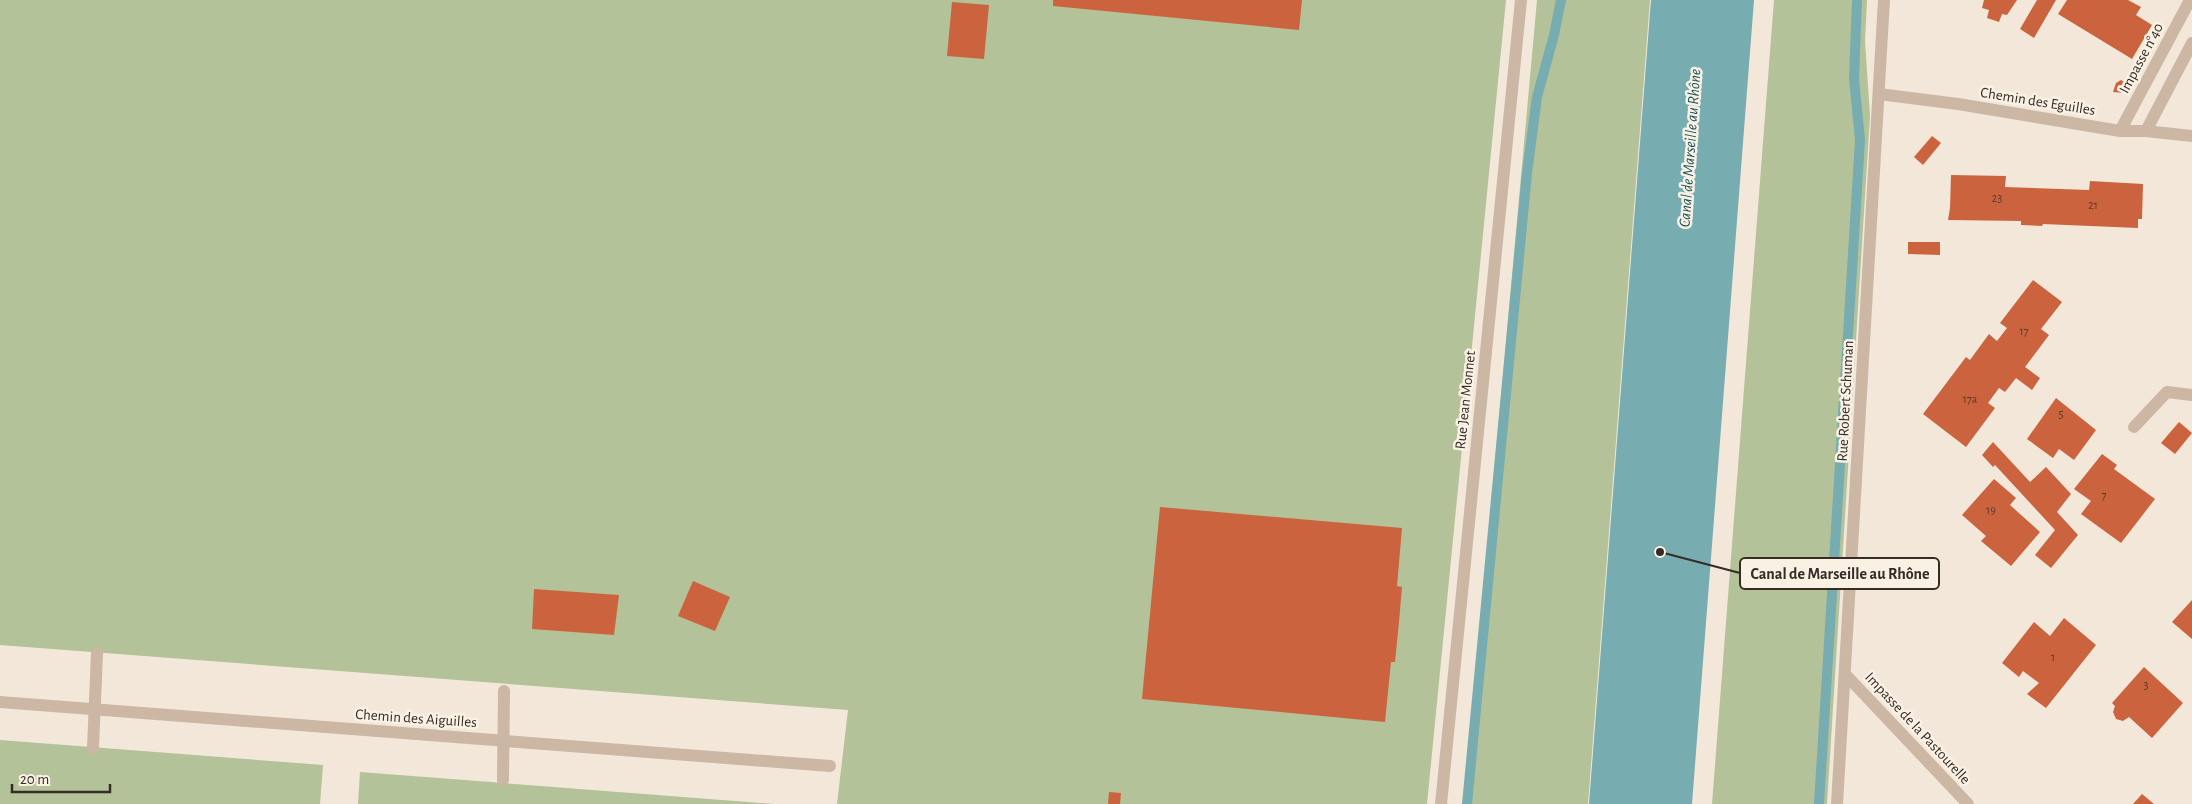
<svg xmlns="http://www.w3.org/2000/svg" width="2192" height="804" viewBox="0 0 2192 804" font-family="'Alegreya Sans',sans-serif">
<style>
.green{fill:#b3c298}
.water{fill:#77acb1}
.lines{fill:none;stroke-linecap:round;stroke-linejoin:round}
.stream{stroke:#77acb1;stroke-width:10}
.building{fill:#cb643e}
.service{stroke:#cbb7a4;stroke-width:12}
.minor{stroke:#cbb7a4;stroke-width:12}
.labels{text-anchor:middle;stroke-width:5;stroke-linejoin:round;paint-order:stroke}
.number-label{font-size:12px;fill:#5b3a2c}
.street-label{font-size:15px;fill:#362c26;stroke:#faf1e5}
.water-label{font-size:16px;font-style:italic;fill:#1a5359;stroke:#faf1e5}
.leader{fill:none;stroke:#362c26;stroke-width:2}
.callout-dot{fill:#362c26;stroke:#faf1e5;stroke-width:2}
.callout{fill:#faf1e5;stroke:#362c26;stroke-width:2}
.callout-label{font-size:16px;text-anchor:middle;font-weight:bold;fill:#362c26}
</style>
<rect width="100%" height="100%" fill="#f2e7d9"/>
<!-- green -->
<path class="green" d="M 0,0 L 1506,0 L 1427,804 L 837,804 L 848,710 L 0,645 Z
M 1537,0 L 1650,0 L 1588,804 L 1464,804 Z
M 1774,0 L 1867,0 L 1865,41 L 1870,116 L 1827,804 L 1712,804 Z
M 0,740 L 323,765 L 320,804 L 0,804 Z
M 360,772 L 775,804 L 358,804 Z"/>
<!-- water -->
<path class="water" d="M 1651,0 L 1754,0 L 1692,804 L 1589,804 Z"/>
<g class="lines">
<!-- stream -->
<path class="stream" d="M 1467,804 L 1527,173 L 1537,97 L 1554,35 L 1561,0
M 1819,804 L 1860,140 L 1854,79 L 1857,0"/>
</g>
<!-- building -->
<path class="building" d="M 1053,0 L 1302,0 L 1299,30 L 1053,6 Z
M 1984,0 L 2017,0 L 2007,15 L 2002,14 L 1999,22 L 1987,18 L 1989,10 L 1982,8 Z
M 2037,0 L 2056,0 L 2034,38 L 2020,29 Z
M 2067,0 L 2128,0 L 2141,7 L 2136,15 L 2152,25 L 2132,59 L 2058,14 Z
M 952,2 L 989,5 L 984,59 L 947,56 Z
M 2121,80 L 2130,85 L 2125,93 L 2113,92 L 2116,83 Z
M 1932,136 L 1941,143 L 1923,165 L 1914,157 Z
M 1951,175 L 2006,176 L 2005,187 L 2089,190 L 2090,181 L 2143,184 L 2142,219 L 2138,219 L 2138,228 L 2043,224 L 2042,226 L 2021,225 L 2021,221 L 1948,220 L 1950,208 Z
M 1908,242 L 1940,242 L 1940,255 L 1908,254 Z
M 2033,280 L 2062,302 L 2041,329 L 2049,335 L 2025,367 L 2040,378 L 2032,390 L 2016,378 L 2005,392 L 1999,388 L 1988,403 L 1995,408 L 1966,447 L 1923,414 L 1966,357 L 1970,360 L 1989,334 L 1997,341 L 2007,328 L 2000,323 Z
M 2056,398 L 2096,430 L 2074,460 L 2059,449 L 2053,458 L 2027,439 Z
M 2179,422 L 2192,433 L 2175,454 L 2161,443 Z
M 1993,442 L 2030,482 L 2046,467 L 2071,494 L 2057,512 L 2078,535 L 2051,568 L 2035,555 L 2055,530 L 1995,465 L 1993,467 L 1982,455 Z
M 2102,454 L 2117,465 L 2114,469 L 2155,499 L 2121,543 L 2081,514 L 2091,501 L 2074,489 Z
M 1994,479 L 2016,498 L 2010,505 L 2040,532 L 2011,566 L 1981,541 L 1986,536 L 1962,515 Z
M 1160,507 L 1402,528 L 1397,586 L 1402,587 L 1399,622 L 1395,662 L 1391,662 L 1385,722 L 1142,699 Z
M 693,581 L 730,597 L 715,631 L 678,616 Z
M 534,589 L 619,595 L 614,635 L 532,629 Z
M 2192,600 L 2192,639 L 2172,622 Z
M 2064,618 L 2096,645 L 2046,708 L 2027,694 L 2039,683 L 2023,671 L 2019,677 L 2002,663 L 2034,622 L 2050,636 Z
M 2144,667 L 2183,703 L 2152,738 L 2129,717 L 2123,721 L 2116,719 L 2113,712 L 2115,706 L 2112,703 Z
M 1109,792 L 1121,793 L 1120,804 L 1108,804 Z
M 2142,794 L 2154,804 L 2133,804 Z"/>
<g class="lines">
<!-- service -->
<path class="service" d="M 2146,131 L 2192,43
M 93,748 L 97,653
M 503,780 L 504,691"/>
<!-- minor -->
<path class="minor" d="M 1879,94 L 1958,104 L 2120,131 L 2146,131 L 2192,136
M 2120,131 L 2190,0
M 2134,427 L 2167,392 L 2192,395
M 1845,674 L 1968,804
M 0,702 L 830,766
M 1441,804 L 1521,0
M 1837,804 L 1884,0"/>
</g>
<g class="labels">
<!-- number labels -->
<g class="number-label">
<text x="1997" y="202">23</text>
<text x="2093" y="209">21</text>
<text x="2024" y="335">17</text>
<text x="1970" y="403">17a</text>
<text x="2061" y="418">5</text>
<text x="2104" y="499">7</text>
<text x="1991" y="514">19</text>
<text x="2053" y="661">1</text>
<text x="2146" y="689">3</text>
</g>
<!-- street labels -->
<g class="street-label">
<text transform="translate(2141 58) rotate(-62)" y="5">Impasse n°40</text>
<text transform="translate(2038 101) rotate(9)" y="5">Chemin des Eguilles</text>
<text transform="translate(1465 400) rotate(-84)" y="5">Rue Jean Monnet</text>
<text transform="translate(1845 401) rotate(-87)" y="5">Rue Robert Schuman</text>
<text transform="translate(416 718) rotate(4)" y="5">Chemin des Aiguilles</text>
<text transform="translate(1918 728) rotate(47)" y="5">Impasse de la Pastourelle</text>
</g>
<!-- water labels -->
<g class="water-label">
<text transform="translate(1689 148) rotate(-86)" y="6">Canal de Marseille au Rhône</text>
</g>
</g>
<!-- callouts -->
<path class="leader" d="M1660 552L1740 573"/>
<circle class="callout-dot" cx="1660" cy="552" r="5"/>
<rect class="callout" x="1740" y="558" width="199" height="31" rx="5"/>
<g class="callout-label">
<text x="1840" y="579">Canal de Marseille au Rhône</text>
</g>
<!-- scale -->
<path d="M12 784v8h98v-8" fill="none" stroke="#362c26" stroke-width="2.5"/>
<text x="20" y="784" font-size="15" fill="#362c26" stroke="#faf1e5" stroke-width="4" paint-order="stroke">20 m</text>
</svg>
